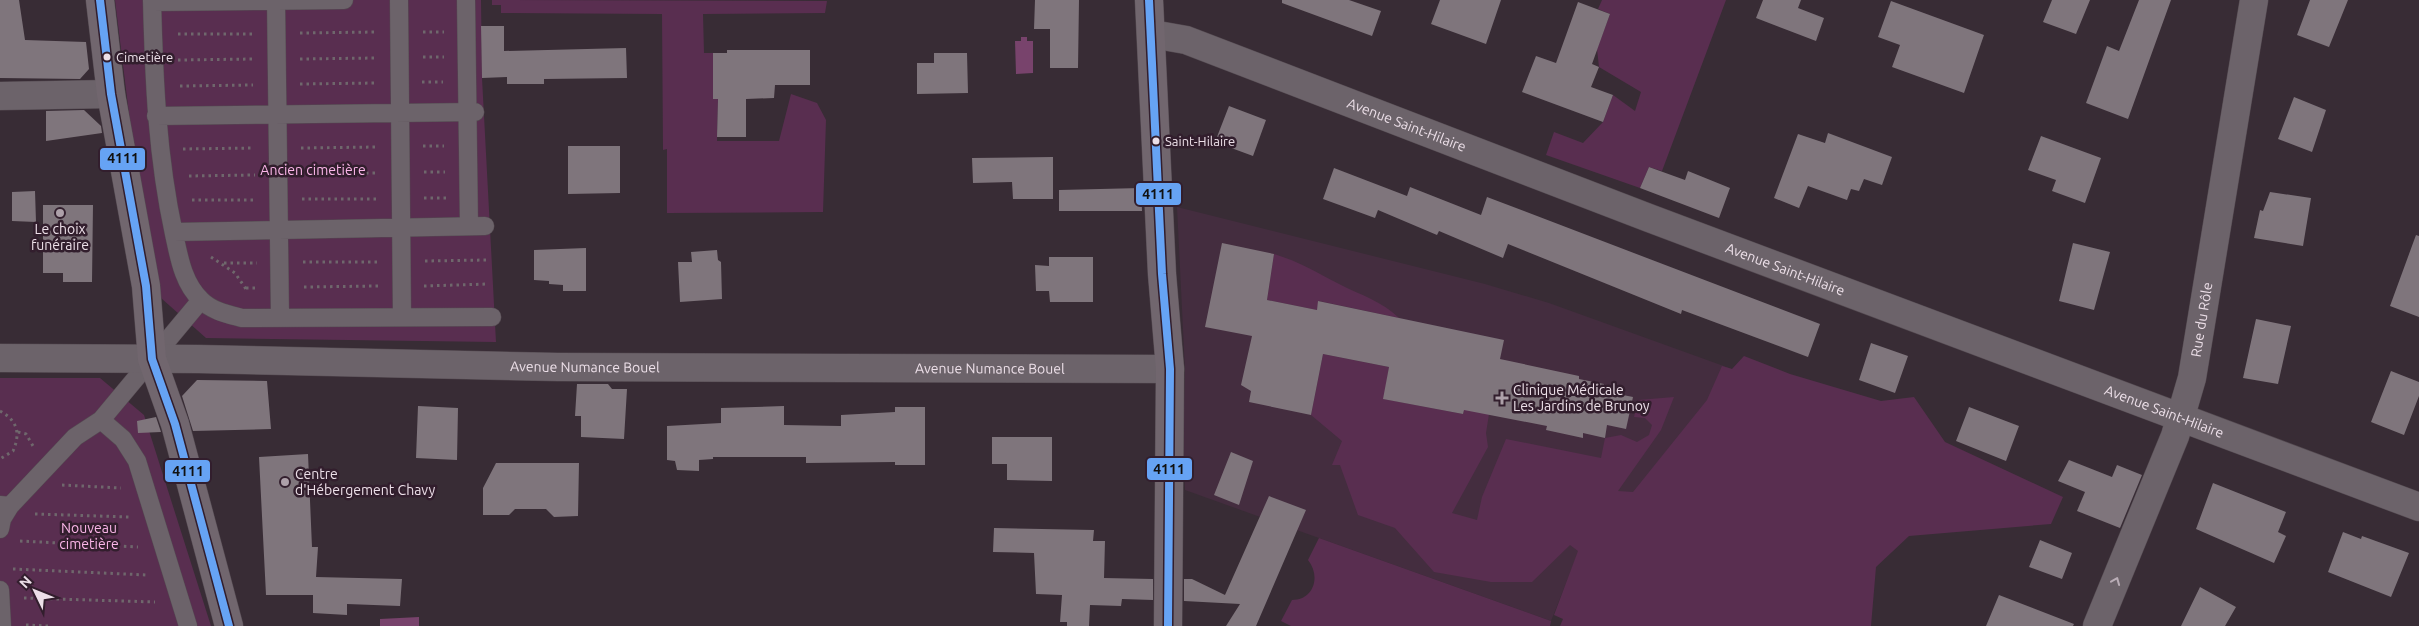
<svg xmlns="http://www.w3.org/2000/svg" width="2419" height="626" viewBox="0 0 2419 626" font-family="Ubuntu,sans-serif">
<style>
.built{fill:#442d3f}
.green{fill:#592e50}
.water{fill:#78436c}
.building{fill:#7f757c}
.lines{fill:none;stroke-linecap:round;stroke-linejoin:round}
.lane-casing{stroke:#544a51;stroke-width:19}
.street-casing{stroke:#544a51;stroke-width:29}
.secondary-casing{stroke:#544a51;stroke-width:29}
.path{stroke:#6f676c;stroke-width:3;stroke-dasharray:2.5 4;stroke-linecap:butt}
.lane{stroke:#6c636a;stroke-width:18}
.street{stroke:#6c636a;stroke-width:28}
.secondary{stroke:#71666e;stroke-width:28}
.bus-1-casing{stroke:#321e2d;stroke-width:11}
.bus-1{stroke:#66a3f4;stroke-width:8}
.oneway{stroke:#b9adb6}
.bus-dot{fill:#ecdfe8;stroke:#321e2d;stroke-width:2}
.poi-dot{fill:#ada0a9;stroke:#321e2d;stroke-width:2}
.labels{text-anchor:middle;stroke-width:5;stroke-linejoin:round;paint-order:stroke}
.bus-label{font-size:13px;fill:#ecdfe8;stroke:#321e2d;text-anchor:start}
.street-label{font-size:14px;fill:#ecdfe8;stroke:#321e2d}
.park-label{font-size:14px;fill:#fbb6e9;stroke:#321e2d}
.poi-label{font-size:14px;fill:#ecdfe8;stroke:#321e2d;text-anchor:start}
.line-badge{stroke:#321e2d;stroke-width:2}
.pale-badge-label{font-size:14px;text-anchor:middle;font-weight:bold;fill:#111}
</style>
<rect width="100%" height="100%" fill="#382c35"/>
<!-- built -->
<path class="built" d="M 1177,207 L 1485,284 L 1549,303 L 1732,369 L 1906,426 L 1584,538 L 1551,621 L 1185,490 L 1183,443 L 1185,370 Z"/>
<!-- green -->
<path class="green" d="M 115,0 L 481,0 L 482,78 L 496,342 L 206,338 L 161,298 L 132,138 Z
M 492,0 L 827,1 L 825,13 L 703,14 L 704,53 L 713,53 L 713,98 L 718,99 L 717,141 L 779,141 L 791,94 L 817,103 L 826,120 L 823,212 L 667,213 L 667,149 L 663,150 L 662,14 L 501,13 L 501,5 L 492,5 Z
M 1602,0 L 1726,0 L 1662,171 L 1649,167 L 1640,188 L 1546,155 L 1554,132 L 1583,143 L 1603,122 L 1613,95 L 1635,111 L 1641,92 L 1599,67 L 1597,49 L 1610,14 L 1598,9 Z
M 1274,254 C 1301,262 1317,273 1341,285 C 1361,295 1383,302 1399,318 L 1319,301 L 1317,310 L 1267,300 Z
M 1323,354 L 1389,367 L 1384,399 L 1463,414 L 1469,383 L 1493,389 L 1486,433 L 1488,447 L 1452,513 L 1477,520 L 1482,497 L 1506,439 L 1601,458 L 1605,438 L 1621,435 L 1637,442 L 1649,435 L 1652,425 L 1645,418 L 1634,417 L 1638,400 L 1674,397 L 1661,430 L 1618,491 L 1633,492 L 1707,400 L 1722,366 L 1732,369 L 1744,356 L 1790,374 L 1881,401 L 1914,397 L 1945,442 L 2063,497 L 2051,524 L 1909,536 L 1876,567 L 1871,626 L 1560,626 L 1563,619 L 1554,615 L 1578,551 L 1570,545 L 1532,582 L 1491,582 L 1434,572 L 1395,528 L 1358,515 L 1340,465 L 1332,465 L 1342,441 L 1311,415 Z
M 0,378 L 100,378 L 144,415 L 211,626 L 0,626 Z
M 1319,538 L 1551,621 L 1550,626 L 1291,626 L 1281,621 L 1292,600 C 1314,600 1321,576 1308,560 Z"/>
<!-- water -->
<path class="water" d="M 1021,37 L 1027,37 L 1027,41 L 1033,41 L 1033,73 L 1016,74 L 1015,41 L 1021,41 Z
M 419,617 L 419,626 L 380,626 L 380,619 Z"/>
<!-- building -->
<path class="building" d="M 0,0 L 19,0 L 25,40 L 86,42 L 89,69 L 80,79 L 0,78 Z
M 1035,0 L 1079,0 L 1078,68 L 1050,68 L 1050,29 L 1034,29 Z
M 1282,0 L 1349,0 L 1381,11 L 1372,36 L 1282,3 Z
M 1440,0 L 1501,0 L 1486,44 L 1431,24 Z
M 1763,0 L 1801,0 L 1798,8 L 1824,18 L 1816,41 L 1756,18 Z
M 2052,0 L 2090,0 L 2076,34 L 2043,22 Z
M 2139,0 L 2171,0 L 2128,119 L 2086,103 L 2107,46 L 2119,51 Z
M 2310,0 L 2348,0 L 2329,47 L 2297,35 Z
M 1891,1 L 1984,35 L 1964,93 L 1892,67 L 1900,45 L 1878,37 Z
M 1578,2 L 1610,14 L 1592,64 L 1599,67 L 1591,87 L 1613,95 L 1603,122 L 1522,92 L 1536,56 L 1556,63 Z
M 481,26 L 504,26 L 504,51 L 626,48 L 627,78 L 544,79 L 544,84 L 507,84 L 507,77 L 482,78 Z
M 727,50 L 810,50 L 810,85 L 775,85 L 774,98 L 746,99 L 746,137 L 717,137 L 718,99 L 713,99 L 713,53 L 727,53 Z
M 934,53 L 967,53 L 968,93 L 917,94 L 917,63 L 934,63 Z
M 2294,97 L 2326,110 L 2312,152 L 2278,139 Z
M 1229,106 L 1266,120 L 1253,156 L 1215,142 Z
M 84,110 L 101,126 L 102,133 L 46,141 L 46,111 Z
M 1828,133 L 1892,157 L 1882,185 L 1864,179 L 1859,191 L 1851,189 L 1847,200 L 1808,186 L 1799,208 L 1774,198 L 1798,134 L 1825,143 Z
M 2041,136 L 2101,158 L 2085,203 L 2052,191 L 2056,180 L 2028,170 Z
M 568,146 L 620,146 L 620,193 L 568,194 Z
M 1053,157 L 1053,199 L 1013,199 L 1012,182 L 973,183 L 972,158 Z
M 1649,167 L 1685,180 L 1688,171 L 1730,188 L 1719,218 L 1640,188 Z
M 1334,168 L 1407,196 L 1410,187 L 1481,215 L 1487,197 L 1820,324 L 1808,357 L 1682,310 L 1681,314 L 1508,244 L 1503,258 L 1439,231 L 1437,235 L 1378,210 L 1375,218 L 1323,199 Z
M 1141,188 L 1142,211 L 1059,211 L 1059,190 Z
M 35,191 L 36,222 L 12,221 L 12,192 Z
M 2270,192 L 2311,198 L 2303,246 L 2254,238 L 2260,210 L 2263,211 Z
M 43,205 L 93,205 L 92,282 L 63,282 L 63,273 L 43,273 Z
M 2416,235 L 2419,236 L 2419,317 L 2390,306 Z
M 1222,243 L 1274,254 L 1267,300 L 1317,310 L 1318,301 L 1504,340 L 1500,359 L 1579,376 L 1579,379 L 1604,384 L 1603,391 L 1633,397 L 1626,429 L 1607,425 L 1605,438 L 1583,433 L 1583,438 L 1546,430 L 1547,426 L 1464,410 L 1463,414 L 1383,399 L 1389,367 L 1323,354 L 1311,415 L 1249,402 L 1251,391 L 1241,385 L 1252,336 L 1205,327 Z
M 2073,243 L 2110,252 L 2094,310 L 2059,301 Z
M 586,248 L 586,291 L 563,291 L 563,285 L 549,284 L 549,281 L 534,280 L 534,250 Z
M 717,250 L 718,260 L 721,262 L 722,299 L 680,302 L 678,262 L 692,262 L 691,252 Z
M 1049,257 L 1093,257 L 1093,302 L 1050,302 L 1049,291 L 1036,291 L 1035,265 L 1049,266 Z
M 2256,319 L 2291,326 L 2278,384 L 2243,378 Z
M 1871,343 L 1908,356 L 1895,393 L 1859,380 Z
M 2391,371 L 2419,382 L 2419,396 L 2404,435 L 2371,422 Z
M 197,380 L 267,381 L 271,429 L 193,431 L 182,396 Z
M 577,384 L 608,384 L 612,389 L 627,389 L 624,439 L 581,437 L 581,416 L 575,416 Z
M 418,406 L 458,408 L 457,460 L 416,458 Z
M 784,406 L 784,425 L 841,426 L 841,415 L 895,412 L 895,407 L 925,407 L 925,465 L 895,465 L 895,462 L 806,463 L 806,457 L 713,457 L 713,459 L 699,460 L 699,471 L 677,470 L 675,461 L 667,460 L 667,426 L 721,423 L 721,408 Z
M 1969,407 L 2019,426 L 2006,461 L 1956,441 Z
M 156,417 L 161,432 L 138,433 L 137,421 Z
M 992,437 L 1052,437 L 1052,481 L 1007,480 L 1007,464 L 992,464 Z
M 1231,452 L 1253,461 L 1239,505 L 1214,495 Z
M 308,454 L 312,547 L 318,547 L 316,577 L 402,579 L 400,606 L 347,604 L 347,615 L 313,613 L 313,595 L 266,595 L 259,457 Z
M 2069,460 L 2112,477 L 2117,465 L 2142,475 L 2120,528 L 2077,511 L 2085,492 L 2058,481 Z
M 496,463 L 579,463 L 578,516 L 554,517 L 546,509 L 515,509 L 509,515 L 483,515 L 483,488 Z
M 2213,483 L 2286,512 L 2278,532 L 2286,536 L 2274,563 L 2196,529 Z
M 1269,496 L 1306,510 L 1256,626 L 1226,626 L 1240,604 L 1184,601 L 1184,579 L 1192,579 L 1225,595 Z
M 994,528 L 1094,530 L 1093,541 L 1105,541 L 1104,578 L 1153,579 L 1153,600 L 1122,599 L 1121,606 L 1090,605 L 1089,626 L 1067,626 L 1067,622 L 1060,622 L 1062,595 L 1036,594 L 1034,553 L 993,552 Z
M 2343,532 L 2361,539 L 2362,536 L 2409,553 L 2391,597 L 2328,572 Z
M 2040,540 L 2072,553 L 2062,579 L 2029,567 Z
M 2200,587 L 2236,607 L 2225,626 L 2181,626 Z
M 1999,595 L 2074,624 L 2073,626 L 1986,626 Z"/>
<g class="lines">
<!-- lane casing -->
<g class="lane-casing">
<path id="lane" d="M 152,0 C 154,79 157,156 174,234 C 179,257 183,283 201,300 C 212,311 227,314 242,318 L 492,317
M 276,0 L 280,318
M 399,0 L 402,317
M 466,0 L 469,226
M 152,2 L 344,0
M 156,116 L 475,112
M 174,232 L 485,226
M 101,420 L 123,439 L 137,461 L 188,626
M 0,505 L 10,506 L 75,437 L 101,420 L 201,300
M 0,529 L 2,519 L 10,506
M 0,590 L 2,626"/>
</g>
<!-- street casing -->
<g class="street-casing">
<g id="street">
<path id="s1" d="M 1152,34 L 1186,40 L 1649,218 L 2419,507"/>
<path d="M 0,96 L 111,94"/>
<path id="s2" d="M 0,358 L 198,359 L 558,367 L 1170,369"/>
<path id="s3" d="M 2097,626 L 2175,436 L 2192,378 L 2254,0"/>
</g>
</g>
<!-- secondary casing -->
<g class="secondary-casing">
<path id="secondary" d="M 100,0 L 111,94 L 146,286 L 152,359 L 175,424 L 229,626
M 1149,0 L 1162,274 L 1170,369 L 1168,626"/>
</g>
<!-- path -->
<path class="path" d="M 423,32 L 444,32
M 300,33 L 376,32
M 178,34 L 254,34
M 423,57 L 444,57
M 300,59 L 376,58
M 178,60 L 254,59
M 422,82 L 443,82
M 300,84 L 376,83
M 180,86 L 253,85
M 423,146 L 444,146
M 301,148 L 377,147
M 183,149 L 254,148
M 424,172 L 445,172
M 301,174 L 377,173
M 189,176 L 255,175
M 424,198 L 446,198
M 302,199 L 378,199
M 192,200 L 256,200
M 211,257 L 235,273 L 246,289
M 425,261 L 487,260
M 303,262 L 379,262
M 224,263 L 257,263
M 424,286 L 489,284
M 304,287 L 378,286
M 246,288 L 255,288
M 0,411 C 17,420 21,433 13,451 L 0,459
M 18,432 L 26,434 L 33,446
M 62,485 L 121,488
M 35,514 L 129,517
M 20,541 L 138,547
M 13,569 L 147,575
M 24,598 L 155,602
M 26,625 L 48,626"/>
<!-- lane -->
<use href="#lane" class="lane"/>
<!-- street -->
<use href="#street" class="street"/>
<!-- secondary -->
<use href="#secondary" class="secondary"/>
<!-- bus-1 casing -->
<g class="bus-1-casing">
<path id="bus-1" d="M 100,0 L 111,94 L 146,286 L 152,359 L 175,424 L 229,626
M 1149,0 L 1162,274 L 1170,369 L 1168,626"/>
</g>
<!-- bus-1 -->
<use href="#bus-1" class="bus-1"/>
</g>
<!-- one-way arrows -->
<defs><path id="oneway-chevron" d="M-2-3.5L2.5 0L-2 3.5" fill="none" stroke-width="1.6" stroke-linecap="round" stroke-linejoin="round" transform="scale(1.25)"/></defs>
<use class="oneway" href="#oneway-chevron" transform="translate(2116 581) rotate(-68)"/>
<!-- markers -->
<g class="bus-dot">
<circle cx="107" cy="57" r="4.5"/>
<circle cx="1156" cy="141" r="4.5"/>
</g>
<g class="poi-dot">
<circle cx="60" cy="213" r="5"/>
<path d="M1499.5 390.5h5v5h5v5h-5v5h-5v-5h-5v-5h5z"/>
<circle cx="285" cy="482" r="5"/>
</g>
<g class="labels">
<!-- bus labels -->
<g class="bus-label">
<text x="116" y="62">Cimetière</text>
<text x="1165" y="146">Saint-Hilaire</text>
</g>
<!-- street labels -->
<g class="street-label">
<text dy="5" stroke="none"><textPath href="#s1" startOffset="271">Avenue Saint-Hilaire</textPath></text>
<text dy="5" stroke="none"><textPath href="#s1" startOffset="676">Avenue Saint-Hilaire</textPath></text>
<text dy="5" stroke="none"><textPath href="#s3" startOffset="325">Rue du Rôle</textPath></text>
<text dy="5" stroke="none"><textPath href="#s2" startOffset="585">Avenue Numance Bouel</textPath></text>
<text dy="5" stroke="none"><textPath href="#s2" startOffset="990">Avenue Numance Bouel</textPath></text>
<text dy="5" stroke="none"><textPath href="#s1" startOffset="1081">Avenue Saint-Hilaire</textPath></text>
</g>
<!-- park labels -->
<g class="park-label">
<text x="313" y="175">Ancien cimetière</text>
<text x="89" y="533">Nouveau<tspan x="89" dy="16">cimetière</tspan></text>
</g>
<!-- poi labels -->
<g class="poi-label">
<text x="60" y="234" text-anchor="middle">Le choix<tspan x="60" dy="16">funéraire</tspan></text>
<text x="1513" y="395">Clinique Médicale<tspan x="1513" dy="16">Les Jardins de Brunoy</tspan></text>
<text x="295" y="479">Centre<tspan x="295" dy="16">d'Hébergement Chavy</tspan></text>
</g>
</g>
<g class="line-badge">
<rect x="99" y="147" width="47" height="24" rx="5" fill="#66a3f4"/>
<rect x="1135" y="182" width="47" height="24" rx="5" fill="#66a3f4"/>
<rect x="1146" y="457" width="47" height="24" rx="5" fill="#66a3f4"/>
<rect x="164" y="459" width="47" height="24" rx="5" fill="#66a3f4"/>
</g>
<g class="pale-badge-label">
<text x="123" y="163">4111</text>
<text x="1158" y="199">4111</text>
<text x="1169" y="474">4111</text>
<text x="188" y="476">4111</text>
</g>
<!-- north arrow -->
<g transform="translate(35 591) rotate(313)" stroke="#321e2d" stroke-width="4" paint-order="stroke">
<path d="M0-4L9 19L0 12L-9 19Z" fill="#ecdfe8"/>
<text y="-8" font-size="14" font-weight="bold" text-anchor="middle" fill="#ecdfe8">N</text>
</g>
</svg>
